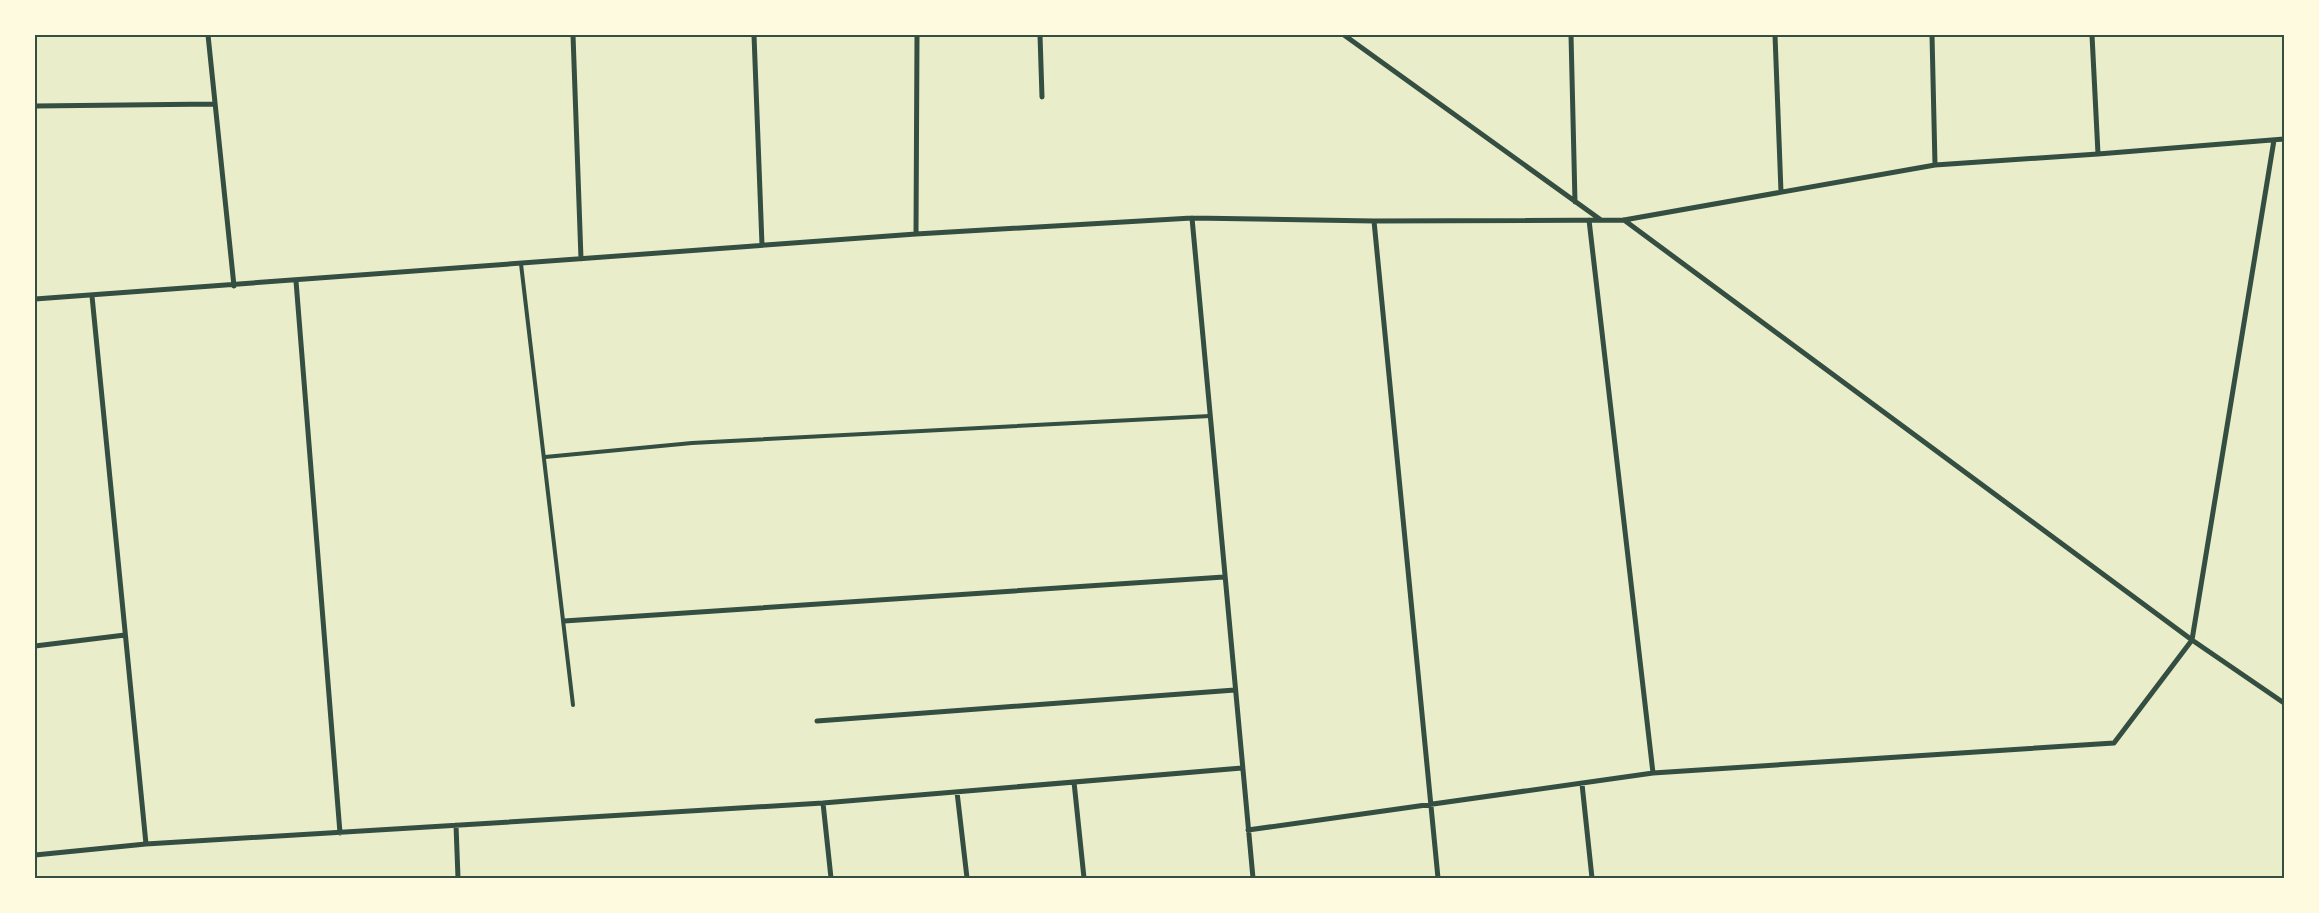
<svg xmlns="http://www.w3.org/2000/svg" width="2319" height="913" viewBox="0 0 2319 913" font-family="'DejaVu Sans',sans-serif">
<style>
.lines{fill:none;stroke-linecap:round;stroke-linejoin:round}
.service{stroke:#344e41;stroke-width:4}
.minor{stroke:#344e41;stroke-width:5}
.neatline{fill:none;stroke:#344e41;stroke-width:2}
</style>
<rect width="100%" height="100%" fill="#e9edc9"/>
<g class="lines">
<!-- service -->
<path class="service" d="M 521,264 L 573,705
M 545,457 L 692,443 L 1210,416"/>
<!-- minor -->
<path class="minor" d="M 208,35 L 234,286
M 573,35 L 581,259
M 754,35 L 762,245
M 1040,35 L 1042,97
M 1344,35 L 1601,220
M 1571,35 L 1575,202
M 1775,35 L 1781,192
M 1932,35 L 1935,165
M 2092,35 L 2098,154
M 35,106 L 214,104
M 1192,218 L 1253,878
M 1589,220 L 1653,773
M 1624,220 L 2192,640 L 2284,703
M 1374,221 L 1438,878
M 916,234 L 917,35
M 296,281 L 340,833
M 92,296 L 146,844
M 35,299 L 916,234 L 1192,218 L 1374,221 L 1624,220 L 1935,165 L 2098,154 L 2284,139
M 564,621 L 1224,577
M 35,646 L 125,635
M 817,721 L 1235,690
M 1074,782 L 1084,878
M 1582,784 L 1592,878
M 957,792 L 967,878
M 823,803 L 831,878
M 456,825 L 458,878
M 1248,830 L 1653,773 L 2114,743 L 2192,640 L 2274,140
M 35,855 L 146,844 L 823,803 L 1242,768"/>
</g>
<!-- border -->
<rect width="2319" height="913" fill="none" stroke="#fefae0" stroke-width="72"/>
<rect x="36" y="36" width="2247" height="841" class="neatline"/>
</svg>
